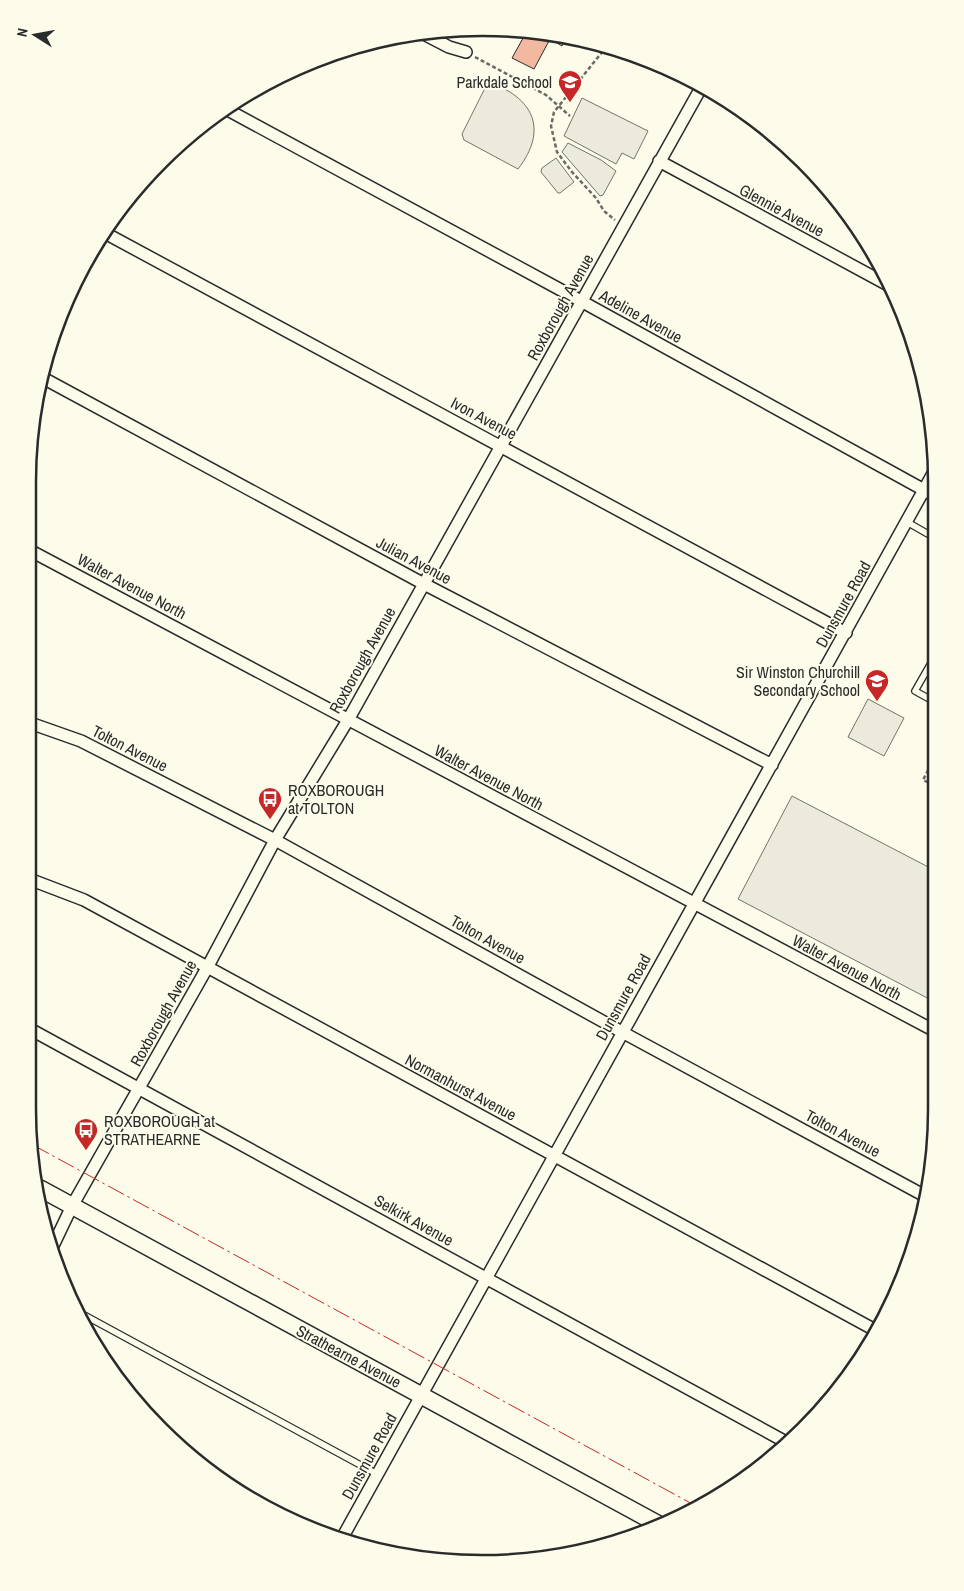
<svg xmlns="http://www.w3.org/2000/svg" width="964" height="1591" viewBox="0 0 964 1591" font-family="'Archivo Narrow',sans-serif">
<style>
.green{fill:#ecebdb;stroke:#74746e}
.parking{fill:#eceadb;stroke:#74746e}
.building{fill:#f2b8a0;stroke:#2b2b2b}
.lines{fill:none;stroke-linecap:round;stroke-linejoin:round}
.lane-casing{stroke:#2b2b2b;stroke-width:8}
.street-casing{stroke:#2b2b2b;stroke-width:14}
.secondary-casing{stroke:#2b2b2b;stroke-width:19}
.path{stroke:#6a6964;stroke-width:2.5;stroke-dasharray:4 2.5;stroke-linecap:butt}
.lane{stroke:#fdfbea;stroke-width:5.5}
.street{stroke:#fdfbea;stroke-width:11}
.secondary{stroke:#fdfbea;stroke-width:16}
.power{stroke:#c62828;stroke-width:1;stroke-dasharray:18 4 2.5 4;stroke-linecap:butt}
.labels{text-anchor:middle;stroke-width:4;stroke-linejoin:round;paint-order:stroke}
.poi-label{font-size:16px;fill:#2b2b2b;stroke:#fdfbea;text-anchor:end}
.street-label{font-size:16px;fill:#2b2b2b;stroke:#fdfbea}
.rim{fill:none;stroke:#2b2b2b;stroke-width:2.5}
</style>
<rect width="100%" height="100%" fill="#fdfbea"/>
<!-- green -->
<path class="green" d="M 488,82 C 533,97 549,129 518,169 L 464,140 L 462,134 Z
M 568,143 L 601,160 L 616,171 L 603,195 L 600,196 L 562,152 Z
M 556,158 L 574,182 L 560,193 L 558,193 L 541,172 L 542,168 Z
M 868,699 L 904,718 L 884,756 L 848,737 Z
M 792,796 L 934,870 L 933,1001 L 738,899 Z"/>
<!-- parking -->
<path class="parking" d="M 582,98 L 648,131 L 634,159 L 622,153 L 616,164 L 564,136 Z"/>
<!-- building -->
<path class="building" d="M 527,31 L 566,38 L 562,46 L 550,39 L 534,69 L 512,58 Z"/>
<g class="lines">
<!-- lane casing -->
<g class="lane-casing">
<path id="lane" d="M 907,522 L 935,538
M 935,702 L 915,691 L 935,656
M 84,1315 L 377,1474"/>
</g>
<!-- street casing -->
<g class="street-casing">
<path id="street" d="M 420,32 L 449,47 L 466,52
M 226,109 L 561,290 L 935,496
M 659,161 L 890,286
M 105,233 L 846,633
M 43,378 L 424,584 L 772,765
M 31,551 L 933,1030
M 30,723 L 81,741 L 275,840 L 622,1032 L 925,1196
M 29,879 L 84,900 L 875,1330
M 28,1028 L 784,1441
M 51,1250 L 72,1206 L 207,968 L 275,840 L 348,720 L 702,86
M 341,1540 L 935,470"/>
</g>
<!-- secondary casing -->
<g class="secondary-casing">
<path id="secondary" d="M 41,1189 L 658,1524"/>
</g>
<!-- path -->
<path class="path" d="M 607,46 L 554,112 L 551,126 L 557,152 L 572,172 L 596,198 L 604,211 L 615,220
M 475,57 L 546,95 L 570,116
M 934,785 L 923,780 L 934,759"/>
<!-- lane -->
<use href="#lane" class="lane"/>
<!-- street -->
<use href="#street" class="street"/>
<!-- secondary -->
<use href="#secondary" class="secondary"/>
<!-- power -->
<path class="power" d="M 33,1145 L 696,1506"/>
</g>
<!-- icons -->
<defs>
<g id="school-pin" transform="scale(1.25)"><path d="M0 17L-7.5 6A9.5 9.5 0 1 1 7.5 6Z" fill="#c62828" stroke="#fdfbea"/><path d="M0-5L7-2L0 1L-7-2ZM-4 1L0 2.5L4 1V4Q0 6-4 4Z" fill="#fff"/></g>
<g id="bus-pin" transform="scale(1.25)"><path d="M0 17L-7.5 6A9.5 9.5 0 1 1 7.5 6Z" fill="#c62828" stroke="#fdfbea"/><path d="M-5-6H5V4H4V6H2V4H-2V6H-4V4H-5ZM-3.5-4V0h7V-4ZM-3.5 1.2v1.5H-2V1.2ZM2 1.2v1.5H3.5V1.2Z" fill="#fff"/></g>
</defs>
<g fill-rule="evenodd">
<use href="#school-pin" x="570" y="82"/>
<use href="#school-pin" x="877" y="681"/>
<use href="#bus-pin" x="270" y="799"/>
<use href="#bus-pin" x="86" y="1130"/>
</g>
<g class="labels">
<!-- poi labels -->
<g class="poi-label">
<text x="552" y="88">Parkdale School</text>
<text x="860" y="678">Sir Winston Churchill<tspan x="860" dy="18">Secondary School</tspan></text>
<text x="288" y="796" text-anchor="start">ROXBOROUGH<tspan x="288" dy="18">at TOLTON</tspan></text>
<text x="104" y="1127" text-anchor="start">ROXBOROUGH at<tspan x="104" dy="18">STRATHEARNE</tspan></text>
</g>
<!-- street labels -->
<g class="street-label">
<text transform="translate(782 210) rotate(28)" y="6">Glennie Avenue</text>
<text transform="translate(560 307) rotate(-61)" y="6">Roxborough Avenue</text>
<text transform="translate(641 316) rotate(29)" y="6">Adeline Avenue</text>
<text transform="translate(484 418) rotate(28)" y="6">Ivon Avenue</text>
<text transform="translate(414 560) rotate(28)" y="6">Julian Avenue</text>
<text transform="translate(132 586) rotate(28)" y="6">Walter Avenue North</text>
<text transform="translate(843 604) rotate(-61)" y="6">Dunsmure Road</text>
<text transform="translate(362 660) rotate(-61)" y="6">Roxborough Avenue</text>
<text transform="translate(130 748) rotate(27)" y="6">Tolton Avenue</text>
<text transform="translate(489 777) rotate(28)" y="6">Walter Avenue North</text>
<text transform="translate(488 939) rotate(29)" y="6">Tolton Avenue</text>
<text transform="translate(847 967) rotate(28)" y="6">Walter Avenue North</text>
<text transform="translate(623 997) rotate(-61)" y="6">Dunsmure Road</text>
<text transform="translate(163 1013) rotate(-61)" y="6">Roxborough Avenue</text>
<text transform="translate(461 1087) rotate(28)" y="6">Normanhurst Avenue</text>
<text transform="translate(843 1133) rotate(28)" y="6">Tolton Avenue</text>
<text transform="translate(414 1220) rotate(29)" y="6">Selkirk Avenue</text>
<text transform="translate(349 1356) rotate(28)" y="6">Strathearne Avenue</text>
<text transform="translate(369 1456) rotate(-61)" y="6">Dunsmure Road</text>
</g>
</g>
<!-- crop -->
<path d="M0 0H964V1591H0ZM482 36H482A446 446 0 0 1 928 482V1109A446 446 0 0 1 482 1555H482A446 446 0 0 1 36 1109V482A446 446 0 0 1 482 36Z" fill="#fdfbea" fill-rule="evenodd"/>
<path class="rim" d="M482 36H482A446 446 0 0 1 928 482V1109A446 446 0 0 1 482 1555H482A446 446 0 0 1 36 1109V482A446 446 0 0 1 482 36Z"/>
<!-- north arrow -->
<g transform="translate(35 35) rotate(281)" stroke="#fdfbea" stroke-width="4" paint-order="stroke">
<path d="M0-4L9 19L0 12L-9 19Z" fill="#2b2b2b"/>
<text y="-8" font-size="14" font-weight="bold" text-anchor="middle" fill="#2b2b2b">N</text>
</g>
</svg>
